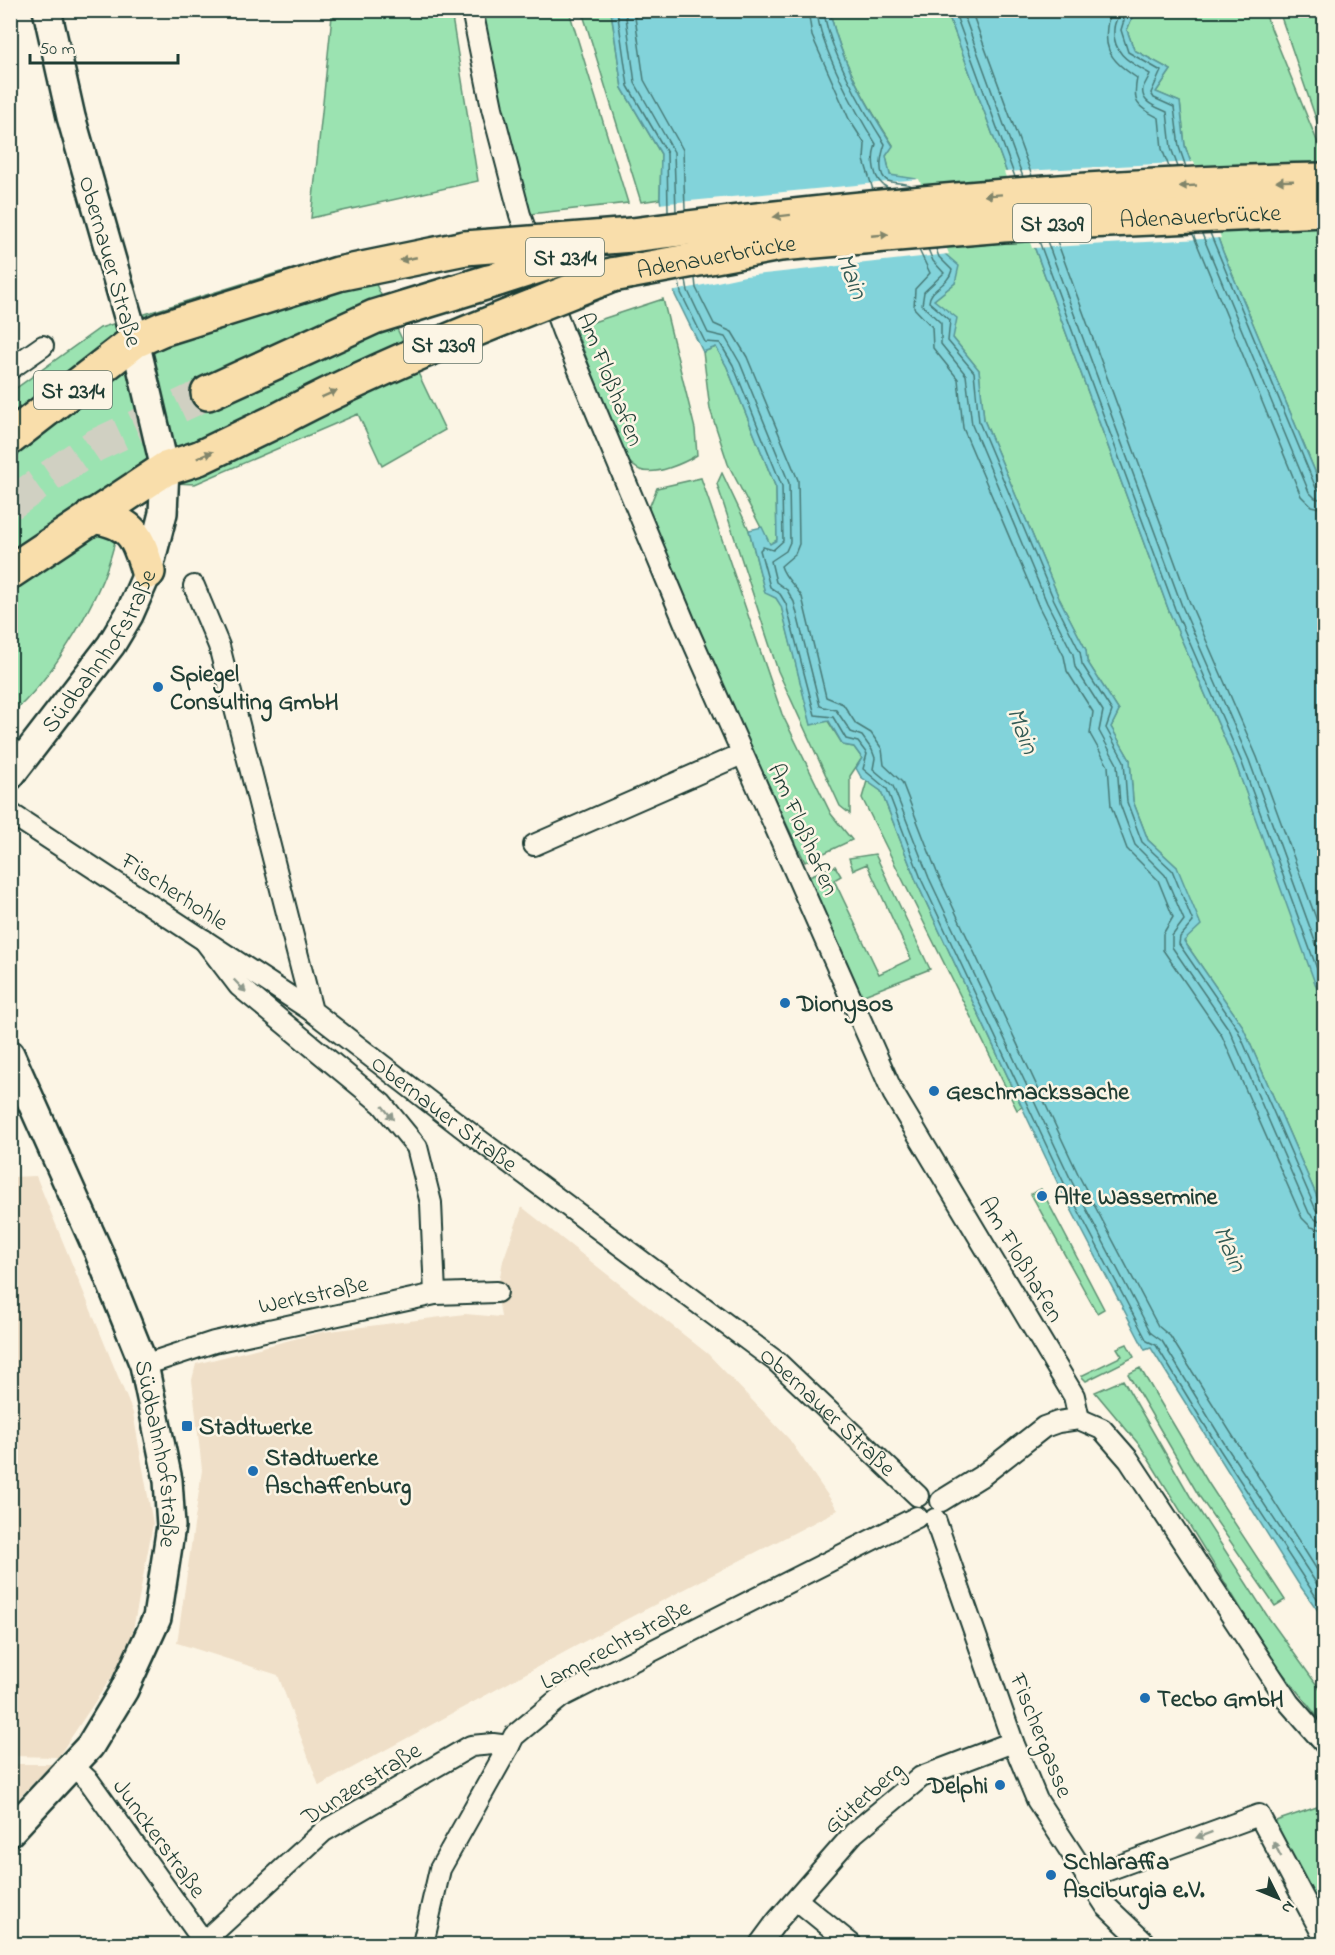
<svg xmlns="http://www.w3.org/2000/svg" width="1335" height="1955" viewBox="0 0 1335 1955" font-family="'Indie Flower',sans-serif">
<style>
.built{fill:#efdfc8}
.green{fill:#9be3b1;stroke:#5d9072;stroke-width:1.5}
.water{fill:#82d3da;stroke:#5a9798;stroke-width:1.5}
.pier{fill:#fcf5e5}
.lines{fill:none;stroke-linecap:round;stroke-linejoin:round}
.shore{stroke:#477976;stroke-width:1.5}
.highway-tunnel{stroke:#d0d0c2;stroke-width:33;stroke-dasharray:33 16;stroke-linecap:butt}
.street-casing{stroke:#1f3d34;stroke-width:24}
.secondary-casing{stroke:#1f3d34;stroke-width:32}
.highway-casing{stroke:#1f3d34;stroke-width:38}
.street{stroke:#fcf5e5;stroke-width:20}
.secondary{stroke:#fcf5e5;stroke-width:27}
.highway{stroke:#f9deab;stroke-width:33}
.highway-bridge-casing{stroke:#1f3d34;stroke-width:38;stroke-linecap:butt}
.highway-bridge{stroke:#f9deab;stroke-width:33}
.oneway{fill:#81856a}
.oneway2{fill:#8e998c}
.poi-dot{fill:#1f6fb2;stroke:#fcf5e5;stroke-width:2}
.labels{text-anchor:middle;stroke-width:5;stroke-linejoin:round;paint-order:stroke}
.shield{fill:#fcf5e5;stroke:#617469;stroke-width:1.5}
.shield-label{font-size:22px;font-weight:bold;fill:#1f3d34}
.street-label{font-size:24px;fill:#1f3d34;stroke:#fcf5e5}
.poi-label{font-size:24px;font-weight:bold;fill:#1f3d34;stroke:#fcf5e5;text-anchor:start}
.water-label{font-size:26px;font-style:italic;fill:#335b55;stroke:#fcf5e5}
</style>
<rect width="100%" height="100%" fill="#fcf5e5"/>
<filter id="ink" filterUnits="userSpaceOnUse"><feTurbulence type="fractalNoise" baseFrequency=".0167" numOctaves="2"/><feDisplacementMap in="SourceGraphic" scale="12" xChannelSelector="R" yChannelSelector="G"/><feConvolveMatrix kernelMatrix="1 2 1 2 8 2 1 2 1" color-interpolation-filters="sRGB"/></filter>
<g filter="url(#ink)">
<!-- built -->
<path class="built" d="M 36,1176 L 133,1413 L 153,1524 L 129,1651 L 58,1757 L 11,1756 L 10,1177 Z
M 522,1207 L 708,1354 L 789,1439 L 838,1510 L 598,1634 L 319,1786 L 278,1675 L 177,1643 L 202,1470 L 192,1380 L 196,1364 L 322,1332 L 465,1314 L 501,1317 L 497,1292 L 503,1261 Z
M 11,1764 L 52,1764 L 11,1806 L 10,1764 Z"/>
<!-- green -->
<path class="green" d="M 348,10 L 451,11 L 478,181 L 311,218 L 332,16 Z
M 483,11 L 569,11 L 628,203 L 530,214 L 497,90 Z
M 582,11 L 611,11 L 622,88 L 661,154 L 660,199 L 641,202 Z
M 830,11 L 947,11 L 1169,611 L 1236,765 L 1319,989 L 1324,1008 L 1324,1213 L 1242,1025 L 1184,941 L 1177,867 L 1148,840 L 1133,801 L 1130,760 L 1111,727 L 1119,711 L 1087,661 L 1086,650 L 1059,598 L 984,420 L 979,370 L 953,338 L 934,300 L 955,283 L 944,253 L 890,175 L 886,156 L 893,145 C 867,105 839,58 830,11 Z
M 1132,11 L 1264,11 L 1324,158 L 1324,493 L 1223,252 L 1185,146 L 1180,102 L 1156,92 L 1171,70 L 1134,50 L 1127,30 L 1133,16 Z
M 1279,11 L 1324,11 L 1324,142 Z
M 363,257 L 445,430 L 382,466 L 358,414 L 195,484 L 129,481 C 122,508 118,536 109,562 C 94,608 49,683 11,714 L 11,392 L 100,328 L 280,272 Z
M 663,299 L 695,429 L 697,455 C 684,463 656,476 640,470 C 635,468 629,462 625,458 L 575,328 Z
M 716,347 L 727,367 L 776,488 L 777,540 L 770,545 L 728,464 L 710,409 L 703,352 Z
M 722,473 L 749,530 L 765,592 L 776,598 L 781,605 L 811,724 L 828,721 L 843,745 L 854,747 L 862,758 L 850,776 L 850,814 L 840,806 L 778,671 L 717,484 Z
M 701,478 L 782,714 L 831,814 L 852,840 L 805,862 L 734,715 L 647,513 L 657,488 Z
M 867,781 L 881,791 L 917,883 L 1022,1107 L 1017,1110 L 862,798 Z
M 875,854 L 930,969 L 859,997 L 809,876 L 835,866 L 841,876 L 834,880 L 879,974 L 911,959 L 867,864 L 853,870 L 849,858 Z
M 1041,1189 L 1104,1309 L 1097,1313 L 1031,1194 Z
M 1127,1344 L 1134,1357 L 1086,1381 L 1081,1376 L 1122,1356 L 1117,1348 Z
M 1140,1368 L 1209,1484 L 1285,1600 L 1275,1606 L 1199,1496 L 1128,1374 Z
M 1123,1380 L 1190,1496 L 1268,1617 L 1324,1695 L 1324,1725 L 1274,1662 L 1141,1447 L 1095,1392 Z
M 1317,1807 L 1324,1827 L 1324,1906 L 1319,1908 L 1273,1822 Z"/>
<!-- water -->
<path class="water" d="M 611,11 L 830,11 C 839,58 867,106 893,146 L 886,156 L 890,175 L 916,179 L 944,253 L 959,266 L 955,283 L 934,300 L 957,318 L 953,338 L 979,370 L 984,420 L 1059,598 L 1086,650 L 1087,661 L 1119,711 L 1111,727 L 1130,760 L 1133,801 L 1148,840 L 1177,867 L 1201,925 L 1184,941 L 1242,1025 L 1324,1213 L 1324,1619 L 1298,1583 L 1151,1348 L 1145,1350 L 1060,1188 L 917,883 L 881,791 L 861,777 L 856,768 L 862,758 L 854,747 L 843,745 L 829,721 L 811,725 L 781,606 L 776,598 L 765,593 L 749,530 L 762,527 L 770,544 L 777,540 L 776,488 L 727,367 L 716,347 L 703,352 L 675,295 L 660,199 L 661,154 L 622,88 Z
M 947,11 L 1132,11 L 1133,15 L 1127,30 L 1134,50 L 1171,70 L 1156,92 L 1180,102 L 1185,146 L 1223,252 L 1324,493 L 1324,1008 L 1236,765 L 1169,611 Z"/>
<!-- pier -->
<path class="pier" d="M 1194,162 L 1221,238 L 1032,248 L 1004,172 Z
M 919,179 L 949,254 L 745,276 L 671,292 L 658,204 Z"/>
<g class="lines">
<!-- shore -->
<path class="shore" d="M 617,10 L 628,86 L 667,153 L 668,212
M 625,10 L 635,83 L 674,152 L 676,212
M 634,10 L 644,80 L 683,150 L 685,210
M 808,10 L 812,36 L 849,119 L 865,144 L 864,160 L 873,190
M 817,10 C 819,46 857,114 876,144 C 871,158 872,181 888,188
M 824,10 C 827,47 865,113 885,144 C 882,153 876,175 888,181 C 896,184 905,182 912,186
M 954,10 L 1015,177
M 962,10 L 1023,177
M 971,10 L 1032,176
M 1110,10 C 1102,47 1106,57 1137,78 C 1132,104 1137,106 1159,118 L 1162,149 L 1169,167
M 1119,10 C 1119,17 1114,22 1114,29 C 1112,55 1132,63 1150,74 C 1148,79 1145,83 1143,88 C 1140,103 1157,107 1167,112 L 1171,148 L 1178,167
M 1127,10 L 1121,30 L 1128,52 L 1161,71 L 1151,93 L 1154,98 L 1174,107 L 1179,147 L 1186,167
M 1210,233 L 1316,488 L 1324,493
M 1193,234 L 1301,496 L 1311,506 L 1324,509
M 1202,234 L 1309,492 L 1315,498 L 1324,500
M 1039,241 L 1175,609 L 1242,763 L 1324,988
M 1047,241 L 1182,606 L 1249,760 L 1324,966
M 1057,241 L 1190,603 L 1257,757 L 1324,940
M 928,249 L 933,261 L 944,273 L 924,292 L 922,305 L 941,323 L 941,344 L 966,375 L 972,425 L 1047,603 L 1073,654 L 1075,667 L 1103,711 L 1099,731 L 1117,764 L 1120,804 L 1135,845 L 1165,875 L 1184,920 L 1172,936 L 1172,947 L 1230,1031 L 1309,1213 L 1316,1220 L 1324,1221
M 936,249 L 939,257 L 952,270 C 948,286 929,289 929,302 L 950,320 L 948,341 L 974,372 L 979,422 L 1054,600 L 1080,652 L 1082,664 L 1112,711 L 1106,728 L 1124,761 L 1127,802 L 1142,842 L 1172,870 L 1193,922 L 1180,937 L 1179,944 L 1237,1028 L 1316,1210 L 1324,1214
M 919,250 L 930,273 L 915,289 L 914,308 L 932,327 L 933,348 L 958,379 L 963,428 L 1039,607 L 1064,656 L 1067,671 L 1093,712 L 1090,734 L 1108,766 L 1111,806 L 1127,849 L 1158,880 L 1173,917 L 1163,934 L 1163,950 L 1222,1036 L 1302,1218 L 1311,1227 L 1324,1230
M 695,278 L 696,288 L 714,324 L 732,332 L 747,357 L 798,480 L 799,544 L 795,554 L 781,566 C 785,579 795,585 802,597 L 826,697 L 843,704 L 856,724 L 871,733 L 882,749 L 884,765 L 902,782 L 938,875 L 1080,1178 L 1158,1326 L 1170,1336 L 1324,1581
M 686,280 L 688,291 L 708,333 L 725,337 L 740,363 L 789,483 L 790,542 L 786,551 L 771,561 L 776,582 L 787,590 L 794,602 L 820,706 L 836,710 L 851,732 L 862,736 L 872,750 L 875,758 L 873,769 L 893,786 L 929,878 L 1072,1182 L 1151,1333 L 1162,1341 L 1226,1446 L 1324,1595
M 679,281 L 681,293 L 705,342 L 720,343 L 733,365 L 782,486 L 783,541 L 773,550 L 763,547 L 760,550 L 770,587 L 780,594 L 786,604 L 815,715 L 833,717 L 846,739 L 858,742 L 867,754 L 863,769 L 887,789 L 922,881 L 1034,1119 L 1065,1185 L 1147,1341 L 1156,1345 L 1220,1450 L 1324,1609"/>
<!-- highway-tunnel -->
<path class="highway-tunnel" d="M 10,504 L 94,446 L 208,393"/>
<!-- street casing -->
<g class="street-casing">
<g id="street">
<path d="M 472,10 L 492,108 L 520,215 L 563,332 L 686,626 L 893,1093 L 1074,1396 L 1079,1419"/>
<path d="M 10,369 L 43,346"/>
<path id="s1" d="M 194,586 L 219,646 L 312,1011 L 471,1134 L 777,1362 L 918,1496"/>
<path d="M 10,813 L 312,1011"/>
<path d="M 534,845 L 742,754"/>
<path d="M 204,940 L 239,986 L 382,1104 L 417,1147 L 431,1203 L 435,1294"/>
<path d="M 144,1365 L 214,1342 L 435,1294 L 497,1292"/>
<path d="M 941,1501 L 983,1475 L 1044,1427 L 1058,1422 L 1079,1419 L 1102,1429 L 1129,1460 L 1289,1703 L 1324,1743"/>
<path d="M 935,1519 L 1013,1742 L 1037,1800 L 1106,1906 L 1146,1944"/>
<path d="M 73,1766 L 89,1781 L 204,1942"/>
<path d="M 1086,1878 L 1259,1815 L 1324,1937"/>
<path d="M 797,1900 L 851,1944"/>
<path d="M 201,1944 L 324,1831 L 471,1746 L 493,1744 L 509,1746"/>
<path d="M 423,1944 L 440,1869 L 509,1746 L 514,1736 L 561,1697 L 917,1517"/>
<path d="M 760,1944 L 777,1921 L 854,1833 L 921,1777 L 1013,1742"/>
</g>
</g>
<!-- secondary casing -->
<g class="secondary-casing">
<g id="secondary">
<path id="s2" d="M 10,776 L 111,645 L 129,615 L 148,572 L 163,513 L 165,469 L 135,341 L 71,117 L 47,10"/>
<path id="s3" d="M 10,1054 L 99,1253 L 144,1365 L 168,1480 L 171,1526 L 157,1618 L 124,1690 L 90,1746 L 10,1832"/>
</g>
</g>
<!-- highway casing -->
<g class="highway-casing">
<g id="highway">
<path d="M 632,235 C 862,206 1092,184 1324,180"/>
<path id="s4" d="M 612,275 L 780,244 L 1003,225 L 1324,210"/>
<path d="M 208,393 L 374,317 L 498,279"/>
<path d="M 10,438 L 135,341 L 162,329 L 338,274 L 465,248"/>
<path d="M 92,516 C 132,522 138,536 148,572"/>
<path d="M 10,572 L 165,469 L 199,458 L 278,420"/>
</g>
</g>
<!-- street -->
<use href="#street" class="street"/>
<!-- secondary -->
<use href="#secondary" class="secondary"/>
<!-- highway -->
<use href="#highway" class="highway"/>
<!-- highway-bridge casing -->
<g class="highway-bridge-casing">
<path id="highway-bridge" d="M 465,248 L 632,235
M 498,279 L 585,251
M 278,420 C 385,363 499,320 612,275"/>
</g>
<!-- highway-bridge -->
<use href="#highway-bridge" class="highway-bridge"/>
</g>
<!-- one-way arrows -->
<defs><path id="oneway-solid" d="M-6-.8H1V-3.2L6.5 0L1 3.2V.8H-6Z" transform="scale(1.5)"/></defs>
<g class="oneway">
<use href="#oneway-solid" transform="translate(1285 181) rotate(178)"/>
<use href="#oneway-solid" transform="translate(1188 186) rotate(177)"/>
<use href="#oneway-solid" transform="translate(993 195) rotate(176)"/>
<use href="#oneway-solid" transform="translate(782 216) rotate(173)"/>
<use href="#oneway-solid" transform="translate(880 235) rotate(-5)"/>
<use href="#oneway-solid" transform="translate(408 259) rotate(169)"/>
<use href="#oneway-solid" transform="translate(329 394) rotate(-24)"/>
<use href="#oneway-solid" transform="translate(205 455) rotate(-23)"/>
</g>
<g class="oneway2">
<use href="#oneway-solid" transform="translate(240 986) rotate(46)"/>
<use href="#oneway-solid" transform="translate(388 1113) rotate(51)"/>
<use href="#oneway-solid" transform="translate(1204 1835) rotate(160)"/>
<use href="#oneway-solid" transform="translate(1277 1849) rotate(-118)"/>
</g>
</g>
<!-- markers -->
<g class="poi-dot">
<circle cx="158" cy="687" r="6"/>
<circle cx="785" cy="1003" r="6"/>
<circle cx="934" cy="1091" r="6"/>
<circle cx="1042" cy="1196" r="6"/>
<rect x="181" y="1420" width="12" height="12" rx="3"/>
<circle cx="253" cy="1471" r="6"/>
<circle cx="1145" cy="1698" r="6"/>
<circle cx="1000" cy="1785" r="6"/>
<circle cx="1051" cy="1875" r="6"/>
</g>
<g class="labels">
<!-- shield labels -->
<g class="shield">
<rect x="1013" y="204" width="78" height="38" rx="4.5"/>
<rect x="526" y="238" width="78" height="38" rx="4.5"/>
<rect x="404" y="325" width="78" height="38" rx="4.5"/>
<rect x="34" y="371" width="78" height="38" rx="4.5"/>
</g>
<g class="shield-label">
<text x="1052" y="231">St 2309</text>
<text x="565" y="265">St 2314</text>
<text x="443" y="352">St 2309</text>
<text x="73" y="398">St 2314</text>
</g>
<!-- street labels -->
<g class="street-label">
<text dy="8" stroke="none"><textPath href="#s4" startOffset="592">Adenauerbrücke</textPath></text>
<text dy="8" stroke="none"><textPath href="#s4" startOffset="106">Adenauerbrücke</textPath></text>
<text transform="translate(111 261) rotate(74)" y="8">Obernauer Straße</text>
<text transform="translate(611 379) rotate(68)" y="8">Am Floßhafen</text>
<text dy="8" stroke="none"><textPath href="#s2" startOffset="154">Südbahnhofstraße</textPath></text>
<text transform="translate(804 829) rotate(66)" y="8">Am Floßhafen</text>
<text transform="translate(175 891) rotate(33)" y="8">Fischerhohle</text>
<text dy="8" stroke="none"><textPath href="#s1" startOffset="609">Obernauer Straße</textPath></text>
<text transform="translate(1022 1259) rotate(59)" y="8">Am Floßhafen</text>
<text transform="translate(313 1294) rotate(-12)" y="8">Werkstraße</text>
<text dy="8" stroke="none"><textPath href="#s1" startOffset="1095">Obernauer Straße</textPath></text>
<text dy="8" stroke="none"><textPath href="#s3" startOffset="429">Südbahnhofstraße</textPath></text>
<text transform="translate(615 1644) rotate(-28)" y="8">Lamprechtstraße</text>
<text transform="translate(1042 1735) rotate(68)" y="8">Fischergasse</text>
<text transform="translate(361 1783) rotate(-32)" y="8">Dunzerstraße</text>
<text transform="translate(863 1797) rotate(-41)" y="8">Güterberg</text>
<text transform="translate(160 1838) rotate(54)" y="8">Junckerstraße</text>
</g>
<!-- poi labels -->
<g class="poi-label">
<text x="170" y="681">Spiegel<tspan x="170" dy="28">Consulting GmbH</tspan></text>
<text x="797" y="1011">Dionysos</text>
<text x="946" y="1099">Geschmackssache</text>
<text x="1054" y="1204">Alte Wassermine</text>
<text x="199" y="1434">Stadtwerke</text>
<text x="265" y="1465">Stadtwerke<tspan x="265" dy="28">Aschaffenburg</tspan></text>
<text x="1157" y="1706">Tecbo GmbH</text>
<text x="988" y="1793" text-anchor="end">Delphi</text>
<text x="1063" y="1869">Schlaraffia<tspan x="1063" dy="28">Asciburgia e.V.</tspan></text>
</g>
<!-- water labels -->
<g class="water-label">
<text transform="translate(853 275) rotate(69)" y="9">Main</text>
<text transform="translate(1024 730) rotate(69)" y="9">Main</text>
<text transform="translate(1231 1248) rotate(66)" y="9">Main</text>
</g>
</g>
<!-- margin -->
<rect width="1335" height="1955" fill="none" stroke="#fcf5e5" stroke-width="36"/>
<rect x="18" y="18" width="1299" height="1919" fill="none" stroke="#1f3d34" stroke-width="2" filter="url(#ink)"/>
<!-- north arrow -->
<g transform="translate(1278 1898) rotate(133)" stroke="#fcf5e5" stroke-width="4.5" paint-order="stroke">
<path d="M0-4.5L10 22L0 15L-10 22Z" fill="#1f3d34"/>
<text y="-9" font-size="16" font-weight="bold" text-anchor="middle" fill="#1f3d34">N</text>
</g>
<!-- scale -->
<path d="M30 54v9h148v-9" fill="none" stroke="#1f3d34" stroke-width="3"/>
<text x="39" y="54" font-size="18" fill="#1f3d34" stroke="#fcf5e5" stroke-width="4.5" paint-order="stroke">50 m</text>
</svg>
